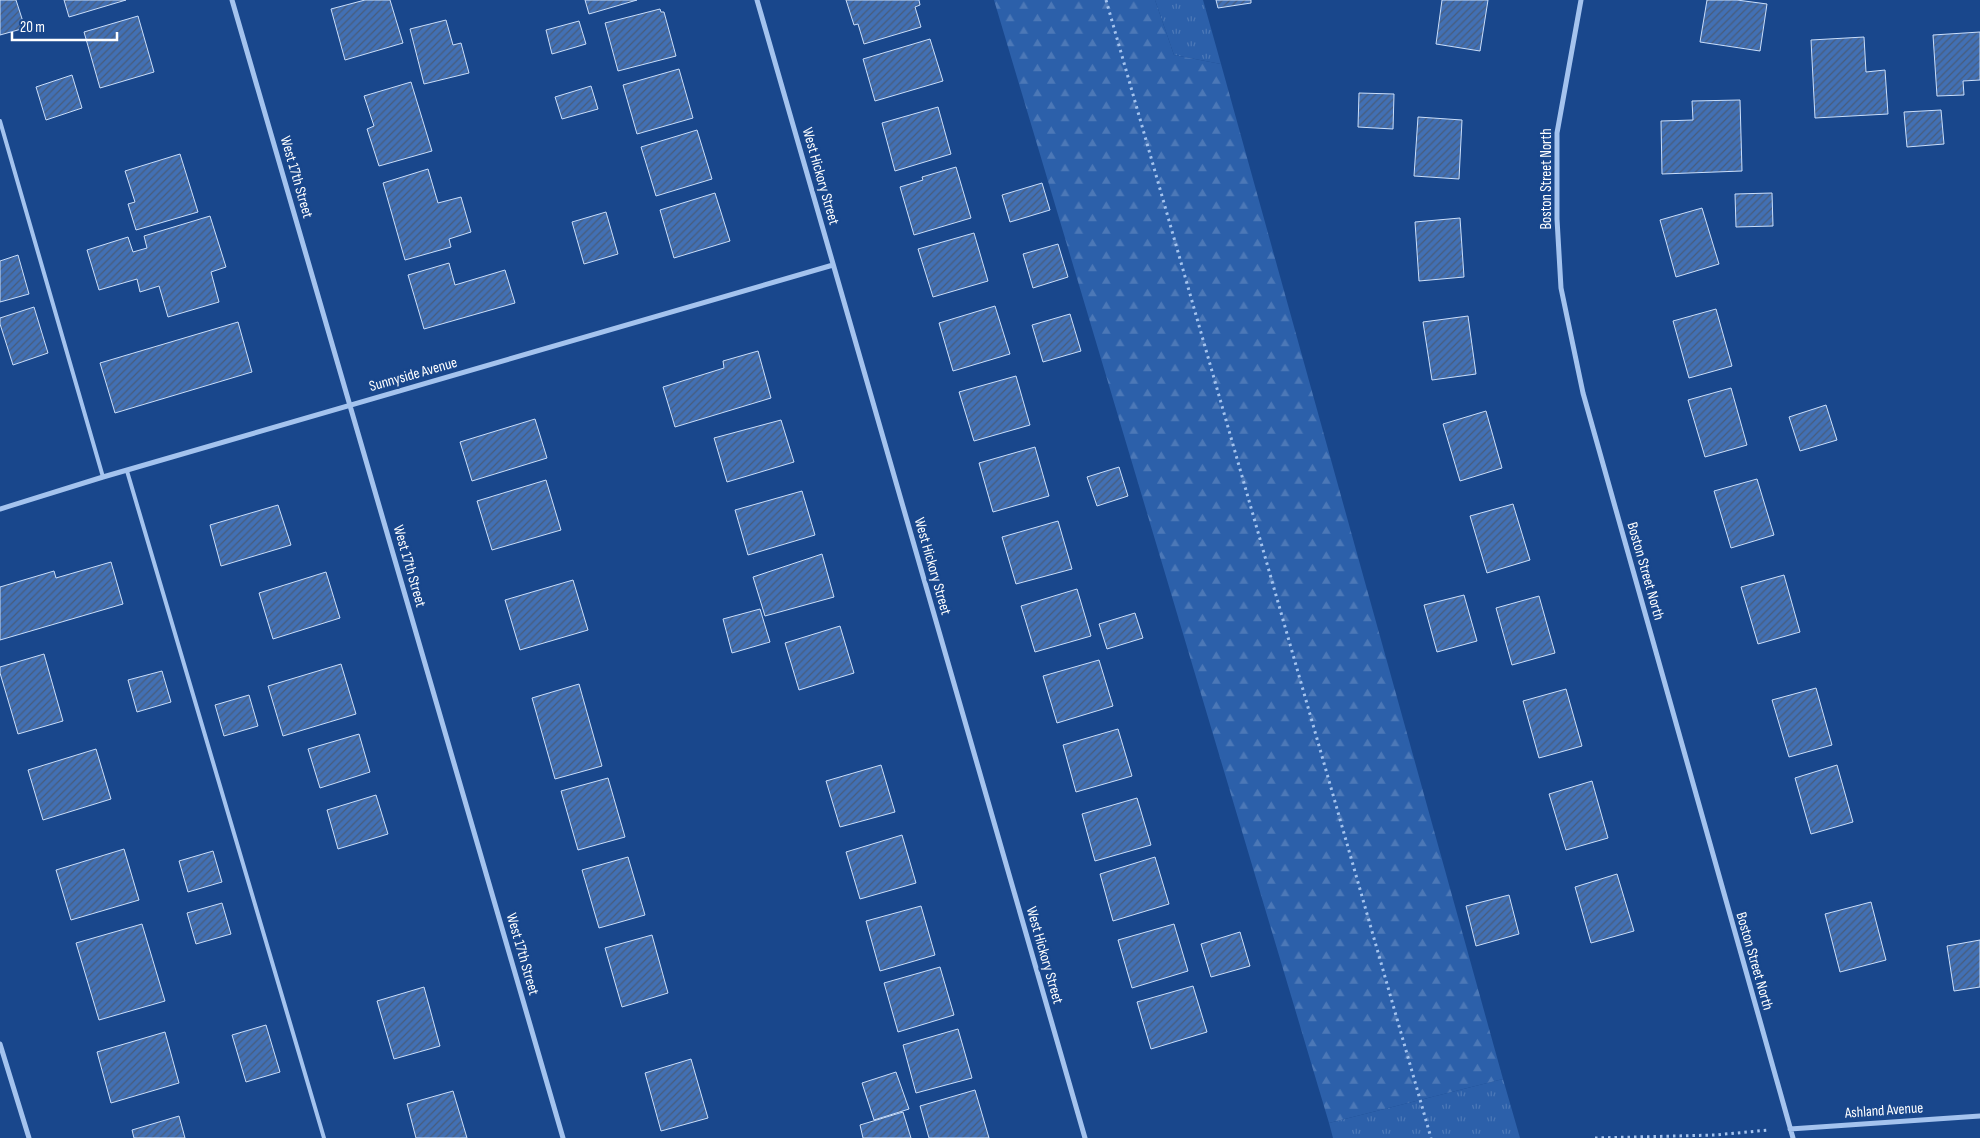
<svg xmlns="http://www.w3.org/2000/svg" width="1980" height="1138" viewBox="0 0 1980 1138" font-family="'Sofia Sans Condensed',sans-serif">
<style>
.grass{fill:url(#grass-tufts)}
.forest{fill:url(#forest-firs)}
.building{fill:url(#building-hatch);stroke:#cadefa}
.lines{fill:none;stroke-linecap:round;stroke-linejoin:round}
.path{stroke:#a4c3ee;stroke-width:3;stroke-dasharray:2.5 4;stroke-linecap:butt}
.lane{stroke:#a4c3ee;stroke-width:4}
.street{stroke:#a4c3ee;stroke-width:5}
.labels{text-anchor:middle;stroke-width:5;stroke-linejoin:round;paint-order:stroke}
.street-label{font-size:15px;fill:#fff;stroke:#19478c}
</style>
<defs>
<pattern id="grass-tufts" width="24" height="20" patternUnits="userSpaceOnUse" patternTransform="scale(1.25)"><rect width="24" height="20" fill="#2c60aa"/><path d="M3 7l-1-3M5 7V3M7 7l1-3M15 17l-1-3M17 17v-4M19 17l1-3" fill="none" stroke="#4c78b7"/></pattern>
<pattern id="forest-firs" width="22" height="20" patternUnits="userSpaceOnUse" patternTransform="scale(1.25)"><rect width="22" height="20" fill="#2c60aa"/><path d="M5 1l3.5 6h-7zM16 11l3.5 6h-7z" fill="#4c78b7"/></pattern>
<pattern id="building-hatch" width="6" height="6" patternUnits="userSpaceOnUse" patternTransform="scale(1.25)"><rect width="6" height="6" fill="#4270b4"/><path d="M-1 1l2-2M0 6l6-6M5 7l2-2" fill="none" stroke="#485c7b"/></pattern>
</defs>
<rect width="100%" height="100%" fill="#19478c"/>
<!-- grass -->
<path class="grass" d="M 1155,0 L 1203,0 L 1221,64 L 1174,55 Z
M 1503,1079 L 1520,1138 L 1333,1138 L 1329,1123 Z"/>
<!-- forest -->
<path class="forest" d="M 994,0 L 1155,0 L 1174,55 L 1221,64 L 1503,1079 L 1329,1123 Z"/>
<!-- building -->
<path class="building" d="M 0,0 L 16,0 L 25,28 L 0,35 Z
M 64,0 L 126,0 L 69,17 Z
M 365,0 L 390,0 L 403,43 L 345,60 L 331,9 Z
M 585,0 L 637,0 L 589,14 Z
M 846,0 L 919,0 L 920,5 L 915,7 L 921,27 L 864,44 L 858,24 L 854,25 Z
M 1216,0 L 1251,0 L 1251,3 L 1218,8 Z
M 1442,0 L 1488,0 L 1480,51 L 1436,44 Z
M 1707,0 L 1737,0 L 1767,4 L 1760,51 L 1700,42 Z
M 660,9 L 661,12 L 664,12 L 676,56 L 618,71 L 605,23 Z
M 138,16 L 154,72 L 100,88 L 84,32 Z
M 446,20 L 453,45 L 461,43 L 469,73 L 424,84 L 410,29 Z
M 579,21 L 586,44 L 552,54 L 546,30 Z
M 1980,32 L 1980,80 L 1963,81 L 1964,95 L 1937,96 L 1933,35 Z
M 1864,37 L 1866,72 L 1885,70 L 1888,114 L 1815,118 L 1811,40 Z
M 930,39 L 943,81 L 875,101 L 863,59 Z
M 679,69 L 693,118 L 637,134 L 623,85 Z
M 72,75 L 82,108 L 46,120 L 36,87 Z
M 411,82 L 432,151 L 379,166 L 367,129 L 374,126 L 364,96 Z
M 591,86 L 598,109 L 562,119 L 555,97 Z
M 1359,93 L 1394,94 L 1393,129 L 1358,127 Z
M 1740,100 L 1742,171 L 1662,174 L 1661,121 L 1693,120 L 1692,101 Z
M 938,107 L 951,154 L 895,171 L 882,123 Z
M 1941,110 L 1944,144 L 1907,147 L 1904,112 Z
M 1418,117 L 1462,120 L 1459,179 L 1414,176 Z
M 697,130 L 712,179 L 656,196 L 641,147 Z
M 180,154 L 198,212 L 136,230 L 128,204 L 135,202 L 125,171 Z
M 956,167 L 971,218 L 914,235 L 900,187 L 923,180 L 922,177 Z
M 428,169 L 438,203 L 461,197 L 471,232 L 449,239 L 451,247 L 405,260 L 383,183 Z
M 1042,183 L 1050,210 L 1010,222 L 1002,195 Z
M 715,193 L 730,241 L 674,258 L 660,210 Z
M 1772,193 L 1773,226 L 1736,227 L 1735,194 Z
M 1702,208 L 1719,264 L 1676,277 L 1660,220 Z
M 606,212 L 618,254 L 584,264 L 572,222 Z
M 210,216 L 226,267 L 211,272 L 219,302 L 168,317 L 159,286 L 140,292 L 137,279 L 99,290 L 87,250 L 128,237 L 133,252 L 147,248 L 144,236 Z
M 1460,218 L 1464,277 L 1419,281 L 1415,222 Z
M 974,233 L 988,281 L 933,297 L 918,249 Z
M 1058,244 L 1068,277 L 1033,288 L 1023,254 Z
M 18,255 L 29,294 L 0,302 L 0,261 Z
M 449,263 L 455,285 L 505,270 L 515,303 L 424,329 L 408,275 Z
M 995,306 L 1010,354 L 953,371 L 939,323 Z
M 34,307 L 48,353 L 13,365 L 0,324 L 0,318 Z
M 1716,309 L 1732,366 L 1689,378 L 1673,321 Z
M 1070,314 L 1081,351 L 1043,362 L 1032,325 Z
M 1468,316 L 1476,374 L 1432,380 L 1423,322 Z
M 238,322 L 252,372 L 115,413 L 100,363 Z
M 758,351 L 771,398 L 675,427 L 663,387 L 724,368 L 723,361 Z
M 1016,376 L 1030,425 L 974,441 L 959,392 Z
M 1731,388 L 1747,445 L 1705,457 L 1688,400 Z
M 1826,405 L 1837,440 L 1800,451 L 1789,417 Z
M 1486,411 L 1502,468 L 1460,481 L 1443,424 Z
M 535,419 L 547,458 L 472,481 L 460,442 Z
M 781,420 L 794,462 L 727,482 L 714,438 Z
M 1035,447 L 1049,496 L 993,512 L 979,463 Z
M 1119,467 L 1128,496 L 1097,506 L 1087,477 Z
M 1757,479 L 1774,535 L 1731,548 L 1714,491 Z
M 546,480 L 561,530 L 492,550 L 477,501 Z
M 802,491 L 815,535 L 748,555 L 735,510 Z
M 1513,504 L 1530,560 L 1487,573 L 1470,516 Z
M 278,505 L 291,545 L 221,566 L 210,525 Z
M 1058,521 L 1072,569 L 1016,584 L 1002,537 Z
M 822,554 L 834,597 L 765,616 L 753,577 Z
M 111,562 L 123,604 L 0,640 L 0,587 L 54,571 L 56,578 Z
M 326,572 L 340,618 L 273,639 L 259,593 Z
M 1784,575 L 1800,632 L 1758,644 L 1741,587 Z
M 573,580 L 588,630 L 520,650 L 505,600 Z
M 1077,589 L 1091,636 L 1035,652 L 1021,606 Z
M 1464,595 L 1477,641 L 1437,652 L 1424,605 Z
M 1539,596 L 1555,653 L 1512,665 L 1496,608 Z
M 760,609 L 770,642 L 732,653 L 723,619 Z
M 1135,613 L 1143,638 L 1107,649 L 1099,624 Z
M 840,626 L 854,673 L 799,690 L 785,643 Z
M 44,654 L 63,721 L 18,734 L 0,673 L 0,667 Z
M 1099,660 L 1113,706 L 1057,723 L 1043,676 Z
M 341,664 L 356,714 L 283,736 L 268,686 Z
M 162,671 L 171,702 L 137,712 L 128,680 Z
M 579,684 L 602,766 L 555,779 L 532,698 Z
M 1816,688 L 1832,745 L 1789,757 L 1772,700 Z
M 1566,689 L 1582,746 L 1539,758 L 1523,701 Z
M 249,695 L 258,726 L 224,736 L 215,705 Z
M 1118,729 L 1132,776 L 1076,792 L 1063,745 Z
M 359,734 L 370,772 L 320,788 L 308,749 Z
M 96,749 L 111,799 L 43,820 L 28,770 Z
M 881,765 L 895,812 L 840,827 L 826,781 Z
M 1837,765 L 1853,822 L 1811,834 L 1795,778 Z
M 608,778 L 625,837 L 578,850 L 561,791 Z
M 1592,781 L 1608,838 L 1566,850 L 1549,794 Z
M 376,795 L 388,834 L 338,849 L 327,810 Z
M 1137,798 L 1151,845 L 1095,861 L 1082,814 Z
M 902,835 L 916,883 L 860,899 L 846,852 Z
M 124,849 L 139,900 L 71,920 L 56,870 Z
M 213,851 L 222,882 L 188,892 L 179,861 Z
M 628,857 L 645,915 L 599,928 L 582,870 Z
M 1155,857 L 1169,904 L 1113,921 L 1100,874 Z
M 1617,874 L 1634,931 L 1591,943 L 1575,887 Z
M 1509,895 L 1519,934 L 1476,946 L 1466,906 Z
M 1871,902 L 1886,960 L 1840,972 L 1825,914 Z
M 222,903 L 231,934 L 196,944 L 187,913 Z
M 921,906 L 935,955 L 880,971 L 866,921 Z
M 142,924 L 165,1001 L 99,1020 L 76,943 Z
M 1174,924 L 1188,971 L 1132,988 L 1118,940 Z
M 1240,932 L 1250,966 L 1211,977 L 1201,944 Z
M 652,935 L 668,993 L 622,1007 L 605,948 Z
M 1980,940 L 1980,987 L 1954,991 L 1947,946 Z
M 940,967 L 954,1015 L 898,1032 L 884,983 Z
M 1193,986 L 1207,1032 L 1151,1049 L 1137,1002 Z
M 424,987 L 440,1046 L 394,1059 L 377,1001 Z
M 266,1025 L 280,1072 L 246,1082 L 232,1035 Z
M 958,1029 L 972,1078 L 916,1093 L 903,1045 Z
M 165,1032 L 179,1083 L 111,1103 L 97,1052 Z
M 691,1059 L 708,1118 L 661,1131 L 645,1073 Z
M 896,1072 L 909,1109 L 874,1120 L 862,1083 Z
M 975,1090 L 989,1138 L 929,1138 L 920,1106 Z
M 453,1091 L 467,1138 L 416,1138 L 407,1104 Z
M 903,1112 L 911,1138 L 863,1138 L 860,1125 Z
M 179,1116 L 185,1138 L 134,1138 L 132,1130 Z"/>
<g class="lines">
<!-- path -->
<path class="path" d="M 1106,0 L 1431,1138
M 1595,1138 L 1715,1135 L 1769,1130"/>
<!-- lane -->
<path class="lane" d="M 0,121 L 103,477
M 127,471 L 324,1138"/>
<!-- street -->
<path class="street" d="M 232,0 L 563,1138
M 757,0 L 1085,1138
M 1581,0 L 1557,133 L 1557,219 L 1561,288 L 1583,393 L 1793,1138
M 0,509 L 103,477 L 833,265
M 0,1044 L 29,1138
M 1790,1129 L 1980,1116"/>
</g>
<g class="labels">
<!-- street labels -->
<g class="street-label">
<text transform="translate(821 176) rotate(74)" y="5">West Hickory Street</text>
<text transform="translate(297 177) rotate(74)" y="5">West 17th Street</text>
<text transform="translate(1546 179) rotate(-90)" y="5">Boston Street North</text>
<text transform="translate(413 374) rotate(-16)" y="5">Sunnyside Avenue</text>
<text transform="translate(410 566) rotate(74)" y="5">West 17th Street</text>
<text transform="translate(933 566) rotate(74)" y="5">West Hickory Street</text>
<text transform="translate(1646 571) rotate(74)" y="5">Boston Street North</text>
<text transform="translate(523 954) rotate(74)" y="5">West 17th Street</text>
<text transform="translate(1045 955) rotate(74)" y="5">West Hickory Street</text>
<text transform="translate(1755 961) rotate(74)" y="5">Boston Street North</text>
<text transform="translate(1884 1110) rotate(-4)" y="5">Ashland Avenue</text>
</g>
</g>
<!-- scale -->
<path d="M12 32v8h105v-8" fill="none" stroke="#ffffff" stroke-width="2.5"/>
<text x="20" y="32" font-size="15" fill="#ffffff" stroke="#19478c" stroke-width="4" paint-order="stroke">20 m</text>
</svg>
